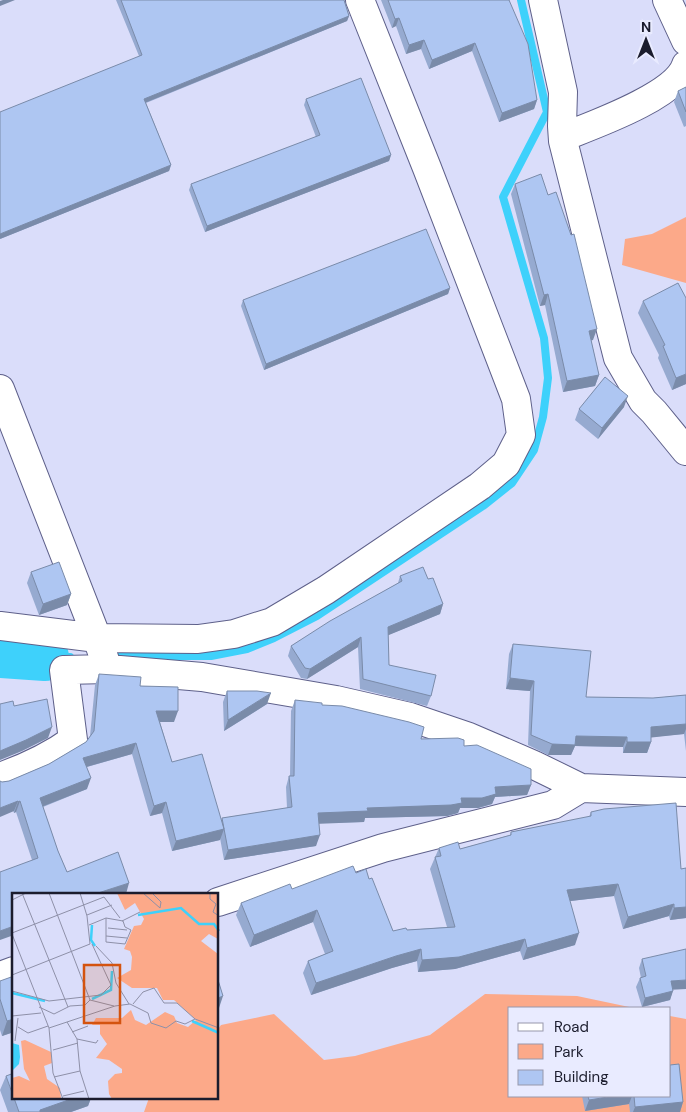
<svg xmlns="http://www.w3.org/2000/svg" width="686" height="1112" viewBox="0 0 686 1112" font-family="'DM Sans',sans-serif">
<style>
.green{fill:#fca989}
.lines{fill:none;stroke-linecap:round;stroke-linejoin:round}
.stream{stroke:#3ed1fb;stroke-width:8}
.river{stroke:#3ed1fb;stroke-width:48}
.minor-casing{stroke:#5e608a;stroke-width:30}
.minor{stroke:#fff;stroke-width:28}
.wall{fill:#96aad0}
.shaded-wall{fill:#7a8ba9}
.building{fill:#aec6f2;stroke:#7a8ba9}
.inset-river{fill:none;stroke:#3ed1fb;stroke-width:2.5}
.inset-road{fill:none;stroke:#8e90a8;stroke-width:1}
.view{fill:#d4530f;fill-opacity:0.15;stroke:#d4530f;stroke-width:2.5}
.inset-edge{fill:none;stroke:#1b1c2d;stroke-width:2.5}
</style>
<rect width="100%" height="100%" fill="#daddfa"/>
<!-- green -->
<path class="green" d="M 686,217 L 686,283 L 622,265 L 625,239 L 652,234 Z
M 485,994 L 577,996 L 634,1008 L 510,1008 L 510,1096 L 670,1096 L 670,1016 L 686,1019 L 686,1112 L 144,1112 L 149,1098 L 218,1098 L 218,1029 L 221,1025 L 274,1014 L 324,1060 L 355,1056 L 430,1035 Z"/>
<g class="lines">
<!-- stream -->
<path class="stream" d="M 109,656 L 211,656 L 247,649 L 274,638 L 317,616 L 483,506 L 512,483 L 534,450 L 543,417 L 548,378 L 544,338 L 503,197 L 547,112 L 521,0
M 45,657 L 70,657"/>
<!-- river -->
<path class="river" d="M 0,654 L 45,657"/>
<!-- minor casing -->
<g class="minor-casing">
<path id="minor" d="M 543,0 L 563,92 L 562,126 L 563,141 L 618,358 L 643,401 L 654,412 L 686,451
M 667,0 L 686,41
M 563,137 C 593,125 676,96 686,65
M 0,389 L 97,638 L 108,669 L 202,677 L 336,700 L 410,717 L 469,737 L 534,765 L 581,788 L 686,792
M 0,626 L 97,638 L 198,639 L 234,634 L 272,622 L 326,590 L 480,486 L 506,464 L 521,435 L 516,399 L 427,168 L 360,0
M 0,777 C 25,768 51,756 73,740 L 64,670 L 108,669
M 218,902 L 383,848 L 553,805 L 581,788
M 0,976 L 14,971"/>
</g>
<!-- minor -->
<use href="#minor" class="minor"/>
</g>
<!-- wall -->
<path class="wall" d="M 116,0 L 344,0 L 349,16 L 347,21 L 146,103 L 171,165 L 169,171 L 0,239 L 139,56 Z
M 381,0 L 509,0 L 537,100 L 534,109 L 499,122 L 472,51 L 429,69 L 421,49 L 406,54 L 396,26 L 392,28 Z
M 686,87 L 686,126 L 684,127 L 674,102 L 678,91 Z
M 306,99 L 391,155 L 389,161 L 205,232 L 189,190 L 191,184 L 316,137 L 304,105 Z
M 515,184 L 548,195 L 593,340 L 591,340 L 599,375 L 595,386 L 563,392 L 545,305 L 540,306 L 511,194 Z
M 450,288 L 448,294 L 264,370 L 241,306 L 243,300 Z
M 643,301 L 686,384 L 672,390 L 658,358 L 659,355 L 638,313 Z
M 624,407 L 598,439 L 575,420 L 579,409 Z
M 31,572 L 71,594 L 67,605 L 39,615 L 27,583 Z
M 400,576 L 428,579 L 443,604 L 440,614 L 388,635 L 389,665 L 431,696 L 427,706 L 360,689 L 358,647 L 307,679 L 301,678 L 288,656 L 291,646 L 398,583 Z
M 513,644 L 586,697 L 653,698 L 686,695 L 686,751 L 684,734 L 651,737 L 651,742 L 647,753 L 623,753 L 623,747 L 575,746 L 571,755 L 548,755 L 528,745 L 530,691 L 506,689 L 509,654 Z
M 99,674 L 140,686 L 174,722 L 160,722 L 172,762 L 221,821 L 222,818 L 287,808 L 286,787 L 289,776 L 290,776 L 291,711 L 295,700 L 322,705 L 421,739 L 464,746 L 531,785 L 527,795 L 495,797 L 492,804 L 478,808 L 460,808 L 458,813 L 447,816 L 365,818 L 364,822 L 319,823 L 316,846 L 224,860 L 220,838 L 220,840 L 172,851 L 162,813 L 150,816 L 132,754 L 87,767 L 87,789 L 43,807 L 58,851 L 67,872 L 126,894 L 14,894 L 32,860 L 16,812 L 14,813 L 2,782 L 9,781 L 49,764 L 86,742 L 90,736 L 95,685 Z
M 227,691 L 267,704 L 224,731 L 223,702 Z
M 591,812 L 681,869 L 686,868 L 686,918 L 670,920 L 669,916 L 623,929 L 614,896 L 570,901 L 575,945 L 523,960 L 520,951 L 455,969 L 418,972 L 417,961 L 392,968 L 311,995 L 303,973 L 308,961 L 325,954 L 313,922 L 250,947 L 236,915 L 241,903 L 356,873 L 369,879 L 393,931 L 447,927 L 430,869 L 439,848 L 460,849 L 510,835 L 511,832 L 589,817 Z
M 642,959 L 673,990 L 670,1000 L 642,1007 L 636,987 L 640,978 L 641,978 L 639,968 Z
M 0,981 L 14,1032 L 2,1036 L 0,1030 Z
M 6,1076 L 14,1098 L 91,1098 L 88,1106 L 71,1112 L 8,1112 L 0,1090 Z
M 582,1096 L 670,1096 L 683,1102 L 680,1112 L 630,1112 L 629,1104 L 585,1111 Z"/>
<!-- shaded-wall -->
<path class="shaded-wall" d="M 3,0 L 15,0 L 0,6 L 0,1 Z
M 349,16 L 347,21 L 142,104 L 144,99 Z
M 399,18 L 396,26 L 392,28 L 395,19 Z
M 424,40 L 421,49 L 406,54 L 409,45 Z
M 475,43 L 472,51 L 429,69 L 432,60 Z
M 537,100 L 534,109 L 499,122 L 502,113 Z
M 391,155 L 389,161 L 205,232 L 207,226 Z
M 171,165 L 169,171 L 0,239 L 0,234 Z
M 450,288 L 448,294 L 264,370 L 266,364 Z
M 548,294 L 545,305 L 540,306 L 544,295 Z
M 597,329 L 593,340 L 585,342 L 589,331 Z
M 686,374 L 686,384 L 672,390 L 676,378 Z
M 599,375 L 595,386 L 563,392 L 567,381 Z
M 628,396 L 624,407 L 598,439 L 602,428 Z
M 71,594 L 67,605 L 39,615 L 43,604 Z
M 443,604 L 440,614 L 384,637 L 388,627 Z
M 361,637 L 358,647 L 307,679 L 310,669 Z
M 510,678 L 534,681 L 530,691 L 506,689 Z
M 271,693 L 267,704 L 224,731 L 228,720 Z
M 156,711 L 178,711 L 174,722 L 153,722 Z
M 686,724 L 686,729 L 684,734 L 647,738 L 651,727 Z
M 52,727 L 48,738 L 22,751 L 0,760 L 0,751 Z
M 576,736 L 627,737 L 623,747 L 575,746 L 571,755 L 548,755 L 552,744 Z
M 627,742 L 651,742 L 647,753 L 623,753 Z
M 136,743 L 132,754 L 79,769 L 83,758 Z
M 91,778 L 87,789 L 36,809 L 40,798 Z
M 531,785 L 527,795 L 495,797 L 492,804 L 478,808 L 460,808 L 458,813 L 447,816 L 365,818 L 364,822 L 314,824 L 318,813 L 461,798 L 495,787 Z
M 18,801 L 14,811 L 0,817 L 0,808 Z
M 20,801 L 16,812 L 14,813 L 18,802 Z
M 166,802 L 162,813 L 150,816 L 154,806 Z
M 224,829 L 220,840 L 172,851 L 176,841 Z
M 320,835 L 316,846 L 224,860 L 228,850 Z
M 129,883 L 126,894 L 95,894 Z
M 618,884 L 614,896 L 562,902 L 567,890 Z
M 674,904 L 669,916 L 623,929 L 628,917 Z
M 686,907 L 686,918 L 670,920 L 674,908 Z
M 317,910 L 313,922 L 250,947 L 254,935 Z
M 14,926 L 14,935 L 0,940 L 0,931 Z
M 579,933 L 575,945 L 523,960 L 527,948 Z
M 525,939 L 520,951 L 455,969 L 418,972 L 422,960 Z
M 421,949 L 417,961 L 392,968 L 311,995 L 316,983 L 396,956 Z
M 686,980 L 686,989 L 667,990 L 671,981 Z
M 673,991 L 670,1000 L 642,1007 L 645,998 Z
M 223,996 L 219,1008 L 218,1008 L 218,998 Z
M 14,1019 L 14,1032 L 2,1036 L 7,1021 Z
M 614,1096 L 632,1096 L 629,1104 L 585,1111 L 589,1100 Z
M 74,1098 L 91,1098 L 88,1106 L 71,1112 L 39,1112 L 40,1110 Z
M 683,1102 L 680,1112 L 633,1112 L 635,1107 Z"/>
<!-- building -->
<path class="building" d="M 121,0 L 344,0 L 349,16 L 144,99 L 171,165 L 0,234 L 0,112 L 142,55 Z
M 388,0 L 509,0 L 528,44 L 537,100 L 502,113 L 475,43 L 432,60 L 424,40 L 409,45 L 399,18 L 395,19 Z
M 361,78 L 391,155 L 207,226 L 191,184 L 320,135 L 306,99 Z
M 686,87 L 686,112 L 678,91 Z
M 541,174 L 548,195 L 556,192 L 571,235 L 574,234 L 597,329 L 589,331 L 599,375 L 567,381 L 548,294 L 544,295 L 515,184 Z
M 426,229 L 450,288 L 266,364 L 243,300 Z
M 678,283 L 686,298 L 686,374 L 676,378 L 663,346 L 665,345 L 643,301 Z
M 605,377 L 628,396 L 602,428 L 579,409 Z
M 59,562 L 71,594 L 43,604 L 31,572 Z
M 423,567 L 428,579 L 433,578 L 443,604 L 388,627 L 389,665 L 436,675 L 431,696 L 363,679 L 361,637 L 310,669 L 305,668 L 291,646 L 330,621 L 402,581 L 400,576 Z
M 513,644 L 591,651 L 586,697 L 653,698 L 686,695 L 686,724 L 651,727 L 651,742 L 627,742 L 627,737 L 576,736 L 575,745 L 552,744 L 531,735 L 534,681 L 510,678 Z
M 99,674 L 141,677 L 140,686 L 178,687 L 178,711 L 156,711 L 172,762 L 202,754 L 224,829 L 176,841 L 166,802 L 154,806 L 136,743 L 83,758 L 91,778 L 40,798 L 58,851 L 67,872 L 118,852 L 129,883 L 95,894 L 14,894 L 14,926 L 0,931 L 0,872 L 38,858 L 20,801 L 18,802 L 18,801 L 0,808 L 0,781 L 2,782 L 9,781 L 49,764 L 86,742 L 94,731 Z
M 227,691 L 257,691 L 271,693 L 228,720 Z
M 47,699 L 52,727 L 26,740 L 0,751 L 0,704 L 13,701 L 14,706 Z
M 295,700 L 322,703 L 322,705 L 342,706 L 409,722 L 424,727 L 421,739 L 458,738 L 464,740 L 464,746 L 477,745 L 531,769 L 531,785 L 495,787 L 496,794 L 482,798 L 461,798 L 462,803 L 451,805 L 367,808 L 368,811 L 318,813 L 320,835 L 228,850 L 222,818 L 292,807 L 289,776 L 294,776 Z
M 676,803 L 681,869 L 686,868 L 686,907 L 674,908 L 674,904 L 628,917 L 618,884 L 567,890 L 579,933 L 527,948 L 525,939 L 459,957 L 422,960 L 421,949 L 396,956 L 316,983 L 308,961 L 333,951 L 317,910 L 254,935 L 241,903 L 290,884 L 292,889 L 353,866 L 356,873 L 366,869 L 369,879 L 372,878 L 393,931 L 406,928 L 407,930 L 455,927 L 435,857 L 441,856 L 439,848 L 458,842 L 460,849 L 511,835 L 511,832 L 591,816 L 591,812 L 604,809 Z
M 686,949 L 686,980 L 671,981 L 673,991 L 645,998 L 640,978 L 646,976 L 642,959 Z
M 14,976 L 14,1019 L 7,1021 L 0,999 L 0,981 Z
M 218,980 L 223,996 L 218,998 Z
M 679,1064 L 683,1102 L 635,1107 L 634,1096 L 670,1096 L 670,1065 Z
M 14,1073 L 14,1098 L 6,1076 Z
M 588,1096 L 614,1096 L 589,1100 Z
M 14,1098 L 74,1098 L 40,1110 L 40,1112 L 19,1112 Z"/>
<!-- overview -->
<g transform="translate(12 893)">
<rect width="206" height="206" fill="#daddfa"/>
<path d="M 105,0 L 206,0 L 206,46 L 197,41 L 189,48 L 206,61 L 206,206 L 100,206 L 97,201 L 96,188 L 103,181 L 110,180 L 110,176 L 97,167 L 84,165 L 95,151 L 88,141 L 88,132 L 80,132 L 84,125 L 110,125 L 119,117 L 123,127 L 134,132 L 153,119 L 162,123 L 165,130 L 176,134 L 184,127 L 162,107 L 151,107 L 145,95 L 120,95 L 105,85 L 119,77 L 120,64 L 118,58 L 112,56 L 122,33 L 129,32 L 132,26 L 123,10 L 113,17 ZM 13,147 L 39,159 L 40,170 L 32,173 L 35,186 L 48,195 L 49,206 L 0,206 L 0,185 L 7,183 L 18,188 L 12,176 L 9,148 Z" fill="#fca989"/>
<path d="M 0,150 L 7,152 L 8,164 L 7,171 L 0,178 Z" fill="#3ed1fb"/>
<path class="inset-river" d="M 126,22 L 169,15 L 187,31 L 202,31 L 207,38M 80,32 L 79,47 L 83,53M 0,100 L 33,108M 80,106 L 99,97 L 100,78M 180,128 L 207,140"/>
<path class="inset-road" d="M 10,0 L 56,114M 37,0 L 78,107 L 102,113M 131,0 L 148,15 L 149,9 L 140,0M 198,0 L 198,6 L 204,11 L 201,19 L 207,23M 0,7 L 14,0M 75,22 L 100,12M 110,28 L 128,19M 77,32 L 94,25 L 111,28 L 113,34 L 119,37 L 113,51 L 94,49 L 94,25M 96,35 L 115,37M 0,40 L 92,4 L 108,25M 0,41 L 37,135 L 41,180 L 51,206M 94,43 L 115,45M 84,53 L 100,70 L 104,90 L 117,111M 0,82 L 78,51 L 75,23 L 68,0M 0,98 L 37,108 L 89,102 L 99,92 L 80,51M 121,111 L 131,99 L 142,95 L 152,110 L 165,110 L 183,126M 27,114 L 42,121 L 58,113 L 73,112 L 78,107M 0,123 L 29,120M 55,129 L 65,146 L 68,178 L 77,206M 6,134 L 16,140 L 36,133M 37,135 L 103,113 L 118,111 L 136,120 L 139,130 L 154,135 L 164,128 L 173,131 L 183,126 L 207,135M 60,139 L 76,133M 65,146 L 84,150 L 86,147M 3,148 L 6,125M 41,157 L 66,150M 42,184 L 68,178M 51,203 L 72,198"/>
<path class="view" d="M 72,72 L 108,72 L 108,130 L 72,130 Z"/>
<rect width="206" height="206" class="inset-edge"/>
</g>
<!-- legend -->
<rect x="508" y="1007" width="162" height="90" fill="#e9ebff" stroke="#9798ab"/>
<rect x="518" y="1023" width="25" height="8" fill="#ffffff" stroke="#9798ab"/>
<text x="554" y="1032" font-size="15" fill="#1b1c2d">Road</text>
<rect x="518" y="1044" width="25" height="15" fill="#fca989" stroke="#9798ab"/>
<text x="554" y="1057" font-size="15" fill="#1b1c2d">Park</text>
<rect x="518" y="1070" width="25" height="15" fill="#aec6f2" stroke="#9798ab"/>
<text x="554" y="1082" font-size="15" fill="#1b1c2d">Building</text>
<!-- north arrow -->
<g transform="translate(646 40)" stroke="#e9ebff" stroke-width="4" paint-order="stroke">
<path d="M0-4L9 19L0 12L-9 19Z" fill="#1b1c2d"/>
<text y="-8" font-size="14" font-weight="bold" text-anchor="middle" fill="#1b1c2d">N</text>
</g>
</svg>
